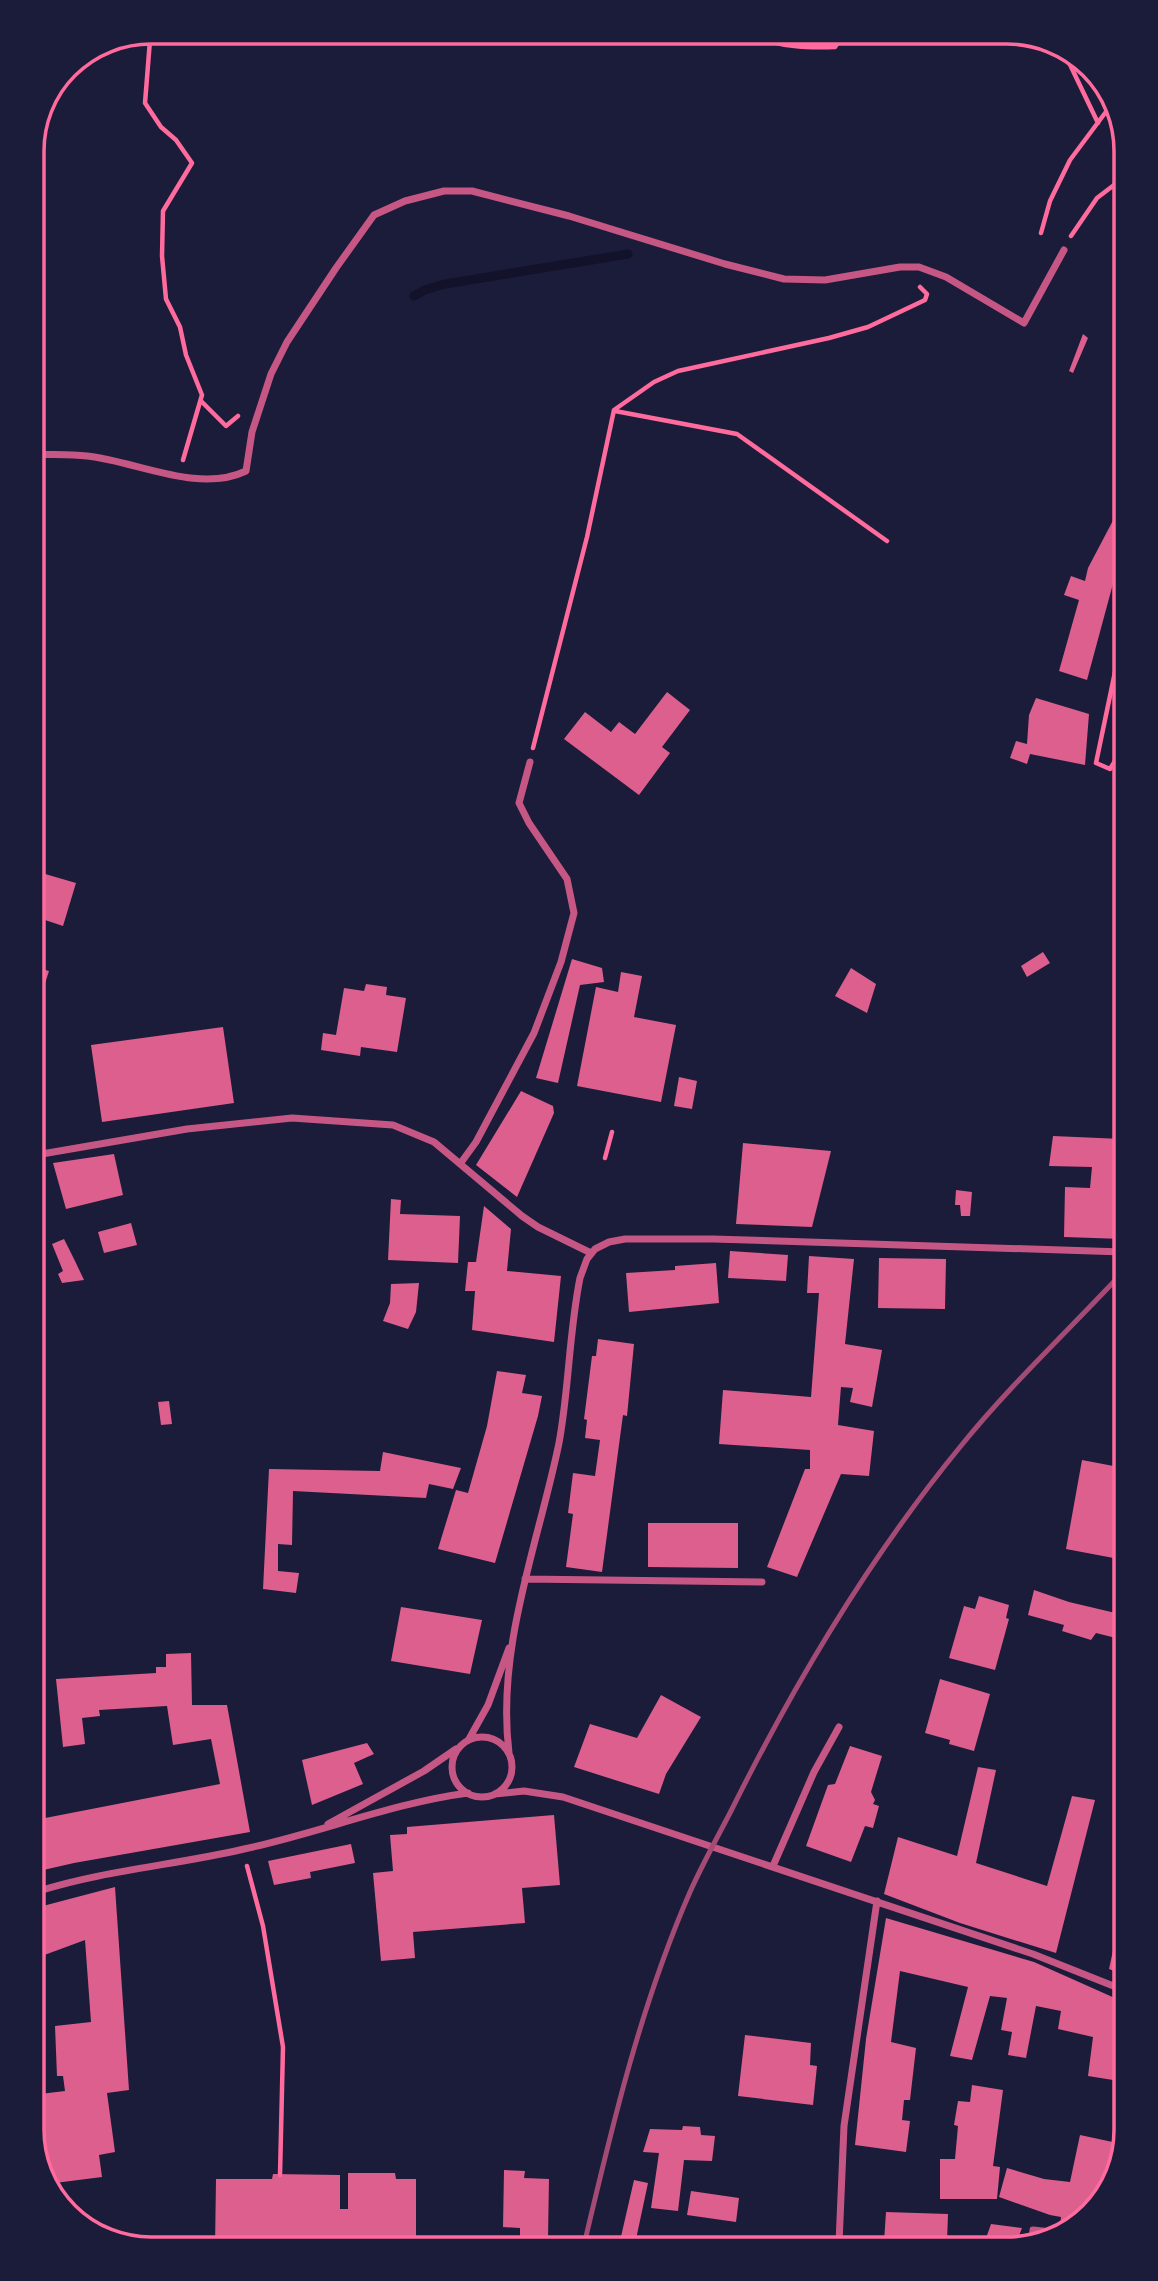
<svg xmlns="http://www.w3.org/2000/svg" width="1158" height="2281" viewBox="0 0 1158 2281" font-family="'DejaVu Sans',sans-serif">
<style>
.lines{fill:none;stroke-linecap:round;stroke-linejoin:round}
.stream{stroke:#12122b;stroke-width:9}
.building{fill:#dd5f8e}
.path{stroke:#ff6b9d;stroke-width:4.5}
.minor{stroke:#c65784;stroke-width:7}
.rail{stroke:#a44b75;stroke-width:5}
.rim{fill:none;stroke:#ff6b9d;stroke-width:3.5}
</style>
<rect width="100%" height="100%" fill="#1b1b3a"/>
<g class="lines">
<!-- stream -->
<path class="stream" d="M 414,296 L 425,290 L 445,284 L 628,254"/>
</g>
<!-- building -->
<path class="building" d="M 1083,334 L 1088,338 L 1073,373 L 1069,371 Z
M 1119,509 L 1120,582 L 1114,580 L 1087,680 L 1059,671 L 1079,600 L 1064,595 L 1071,576 L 1085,581 L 1088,568 Z
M 667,692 L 690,710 L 662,747 L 670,753 L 639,795 L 564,739 L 585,712 L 611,732 L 619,722 L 635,734 Z
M 1036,698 L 1089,714 L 1085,765 L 1030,754 L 1027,764 L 1010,758 L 1016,741 L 1027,744 L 1029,715 Z
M 35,871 L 76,883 L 63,926 L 45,920 L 36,953 Z
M 1043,952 L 1050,963 L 1027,977 L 1021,966 Z
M 572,959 L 602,968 L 604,982 L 580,985 L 558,1083 L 536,1078 Z
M 35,967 L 49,971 L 36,1012 L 35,1012 Z
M 851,968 L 876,984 L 867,1013 L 835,996 Z
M 621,972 L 642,976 L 634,1017 L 676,1025 L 661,1102 L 577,1086 L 596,987 L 618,992 Z
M 366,984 L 387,987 L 386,995 L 406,998 L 397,1052 L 361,1047 L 360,1056 L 321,1050 L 323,1033 L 336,1035 L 344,988 L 364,991 Z
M 223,1027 L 234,1103 L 102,1122 L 91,1045 Z
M 679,1077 L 697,1081 L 692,1109 L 674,1106 Z
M 521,1091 L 553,1106 L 554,1113 L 517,1197 L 476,1165 Z
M 1053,1136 L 1122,1139 L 1123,1239 L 1064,1237 L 1065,1187 L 1090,1188 L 1092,1167 L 1049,1166 Z
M 743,1143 L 831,1151 L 812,1227 L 736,1224 Z
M 114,1154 L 123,1195 L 66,1209 L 53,1163 Z
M 956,1190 L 972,1192 L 970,1216 L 961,1216 L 960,1205 L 955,1205 Z
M 391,1199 L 401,1200 L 400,1214 L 460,1216 L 458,1263 L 388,1260 Z
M 484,1206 L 511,1229 L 507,1271 L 561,1276 L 554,1342 L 472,1330 L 475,1291 L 465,1291 L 468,1262 L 476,1262 Z
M 131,1223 L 137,1245 L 104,1253 L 98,1232 Z
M 64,1239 L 75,1261 L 84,1280 L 62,1283 L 58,1274 L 63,1271 L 52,1244 Z
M 730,1251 L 788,1255 L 786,1281 L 728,1278 Z
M 809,1256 L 854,1259 L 845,1344 L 882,1350 L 872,1407 L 850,1402 L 853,1388 L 841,1387 L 840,1399 L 838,1425 L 874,1431 L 869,1476 L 841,1474 L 797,1577 L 767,1567 L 805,1469 L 810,1469 L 810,1450 L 719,1444 L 723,1390 L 811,1397 L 819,1293 L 807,1293 Z
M 879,1258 L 946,1259 L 945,1309 L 878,1308 Z
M 716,1263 L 719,1303 L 629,1312 L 626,1273 L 675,1270 L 675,1266 Z
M 419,1283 L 416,1312 L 408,1329 L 383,1321 L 390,1303 L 391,1284 Z
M 598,1339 L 634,1344 L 627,1416 L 623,1415 L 602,1572 L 566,1567 L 573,1514 L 568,1513 L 573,1473 L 595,1476 L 600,1440 L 585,1438 L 587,1420 L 584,1419 L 592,1356 L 596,1356 Z
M 497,1371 L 526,1375 L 522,1393 L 542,1396 L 538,1416 L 495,1563 L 438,1549 L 456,1490 L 468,1493 L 487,1426 Z
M 169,1401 L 172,1424 L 161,1425 L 158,1402 Z
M 383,1452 L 461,1468 L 453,1489 L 429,1484 L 426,1498 L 293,1491 L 292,1545 L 278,1544 L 278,1571 L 299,1573 L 296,1593 L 263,1589 L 269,1469 L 380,1471 Z
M 1082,1460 L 1124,1468 L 1124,1560 L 1066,1549 Z
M 648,1523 L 738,1523 L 738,1568 L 648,1567 Z
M 1034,1590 L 1069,1602 L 1124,1615 L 1124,1640 L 1096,1633 L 1091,1640 L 1062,1631 L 1064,1625 L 1028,1615 Z
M 979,1596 L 1009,1605 L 1006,1618 L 1009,1619 L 995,1670 L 949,1658 L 964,1606 L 975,1609 Z
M 401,1607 L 482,1620 L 470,1674 L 391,1661 Z
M 191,1653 L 192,1705 L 227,1705 L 250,1832 L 74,1863 L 39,1871 L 39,1838 L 44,1837 L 40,1819 L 220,1784 L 211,1739 L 173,1745 L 167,1706 L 99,1710 L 100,1716 L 82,1718 L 85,1744 L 63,1747 L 56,1679 L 156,1673 L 156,1667 L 166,1667 L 166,1654 Z
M 940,1679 L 990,1694 L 974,1751 L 949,1744 L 950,1740 L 925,1733 Z
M 661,1695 L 701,1717 L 666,1774 L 659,1794 L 574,1767 L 590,1724 L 637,1738 Z
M 367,1743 L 374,1754 L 354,1763 L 363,1784 L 312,1805 L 302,1760 Z
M 850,1746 L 882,1756 L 871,1792 L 875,1800 L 873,1804 L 879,1806 L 873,1828 L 865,1826 L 851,1862 L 806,1846 L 828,1785 L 835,1784 Z
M 978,1767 L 996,1770 L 976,1863 L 1047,1886 L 1072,1796 L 1095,1800 L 1056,1953 L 960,1923 L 884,1894 L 898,1837 L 957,1856 Z
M 554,1815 L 560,1885 L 522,1888 L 525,1923 L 413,1932 L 415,1958 L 381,1961 L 373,1873 L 393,1871 L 390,1835 L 407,1834 L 407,1827 Z
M 351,1844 L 355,1863 L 310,1872 L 311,1878 L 274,1885 L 268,1861 Z
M 115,1887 L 129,2090 L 107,2093 L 115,2152 L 99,2155 L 102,2177 L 47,2184 L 40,2175 L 40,2094 L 65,2091 L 63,2076 L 57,2076 L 55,2026 L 91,2022 L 85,1940 L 39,1957 L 39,1907 Z
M 1122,1909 L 1126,1910 L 1126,1976 L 1109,1969 Z
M 886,1918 L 1034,1962 L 1126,2003 L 1126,2044 L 1120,2042 L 1113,2080 L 1088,2076 L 1093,2037 L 1058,2029 L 1061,2011 L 1036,2006 L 1026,2058 L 1008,2055 L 1012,2032 L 1001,2030 L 1007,1998 L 990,1996 L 972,2060 L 950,2056 L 968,1987 L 900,1971 L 891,2042 L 916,2048 L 910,2100 L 904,2100 L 902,2120 L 910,2121 L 906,2152 L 855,2145 L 866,2039 Z
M 745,2035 L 811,2043 L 810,2065 L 817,2066 L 813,2105 L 738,2096 Z
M 972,2085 L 1003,2090 L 993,2166 L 1000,2167 L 997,2199 L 940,2199 L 940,2159 L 955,2159 L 958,2126 L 954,2125 L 958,2101 L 970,2102 Z
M 683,2126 L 700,2127 L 701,2135 L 715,2136 L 712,2161 L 684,2160 L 678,2211 L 651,2208 L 659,2153 L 643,2152 L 650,2129 L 682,2130 Z
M 1080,2135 L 1122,2144 L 1106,2197 L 1069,2227 L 1060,2226 L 1061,2217 L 1050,2215 L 999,2197 L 1007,2168 L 1044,2179 L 1070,2182 Z
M 504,2170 L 525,2171 L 524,2178 L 549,2179 L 548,2238 L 520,2236 L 520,2228 L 503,2227 Z
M 348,2173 L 395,2173 L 396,2179 L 416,2179 L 416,2247 L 356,2247 L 356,2242 L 303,2242 L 303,2248 L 215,2247 L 216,2179 L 272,2179 L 273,2174 L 340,2175 L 340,2209 L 348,2209 Z
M 634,2180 L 648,2183 L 635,2244 L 620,2241 Z
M 691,2191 L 739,2198 L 736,2222 L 687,2215 Z
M 886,2212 L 948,2214 L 947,2242 L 884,2242 Z
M 991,2224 L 1022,2228 L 1017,2241 L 985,2241 Z"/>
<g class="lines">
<!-- path -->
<path class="path" d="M 752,34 C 777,47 807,48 835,47 L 844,33
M 150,40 L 145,103 L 161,127 L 176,140 L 192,163 L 163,211 L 162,256 L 166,299 L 180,327 L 186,355 L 202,395 L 183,460
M 1063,50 L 1098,123
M 1041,233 L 1050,201 L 1070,160 L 1114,101
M 1071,236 L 1097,198 L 1118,182
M 201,401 L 226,426 L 238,416
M 615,411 L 737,434 L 887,541
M 1120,648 L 1096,763 L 1110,769 L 1120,753
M 533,748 L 587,537 L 614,410 L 654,382 L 678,371 L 829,338 L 868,327 L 925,300 L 927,294 L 920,287
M 605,1158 L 612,1132
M 247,1866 L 263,1926 L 283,2047 L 280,2175"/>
<!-- minor -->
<path class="minor" d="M 33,454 C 51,455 69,454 87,456 C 136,461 198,494 246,471 L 252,432 L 271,374 L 287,342 L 336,268 L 374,215 L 405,201 L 444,191 L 472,191 L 569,216 L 725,264 L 784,279 L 825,280 L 900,267 L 919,267 L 946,277 L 1024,323 L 1064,250
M 36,1155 L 187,1129 L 292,1118 L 393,1125 L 434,1142 L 522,1216 L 538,1227 L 591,1253
M 460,1164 L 476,1142 L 534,1033 L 561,962 L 574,913 L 567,879 L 529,823 L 519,803 L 530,762
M 525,1579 L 762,1582
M452 1767a30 30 0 1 1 60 0a30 30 0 1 1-60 0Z
M 469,1739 L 488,1705 L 509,1648
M 509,1753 C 496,1647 538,1545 559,1443 C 569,1389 569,1332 580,1278 L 587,1259 L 595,1249 L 609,1242 L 625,1239 L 713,1239 L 1123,1252
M 495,1794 L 524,1791 L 563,1797 L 1033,1954 L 1126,1991
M 328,1824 L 424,1771 L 456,1749
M 773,1866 L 814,1772 L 839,1727
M 39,1891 C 106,1870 176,1865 244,1849 C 319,1833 392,1803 468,1793
M 1032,2241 L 1033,2230 L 1061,2233
M 839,2243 L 844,2126 L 877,1901"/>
<!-- rail -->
<path class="rail" d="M 584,2245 C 612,2126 641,2004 690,1892 C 702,1865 717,1838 731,1811 C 795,1682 869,1558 960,1447 C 1010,1385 1069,1330 1123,1272"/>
</g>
<!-- crop -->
<path d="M0 0H1158V2281H0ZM151 44H1007A107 107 0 0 1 1114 151V2130A107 107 0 0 1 1007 2237H151A107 107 0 0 1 44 2130V151A107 107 0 0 1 151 44Z" fill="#1b1b3a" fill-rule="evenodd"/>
<path class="rim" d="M151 44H1007A107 107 0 0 1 1114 151V2130A107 107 0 0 1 1007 2237H151A107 107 0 0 1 44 2130V151A107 107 0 0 1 151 44Z"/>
</svg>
